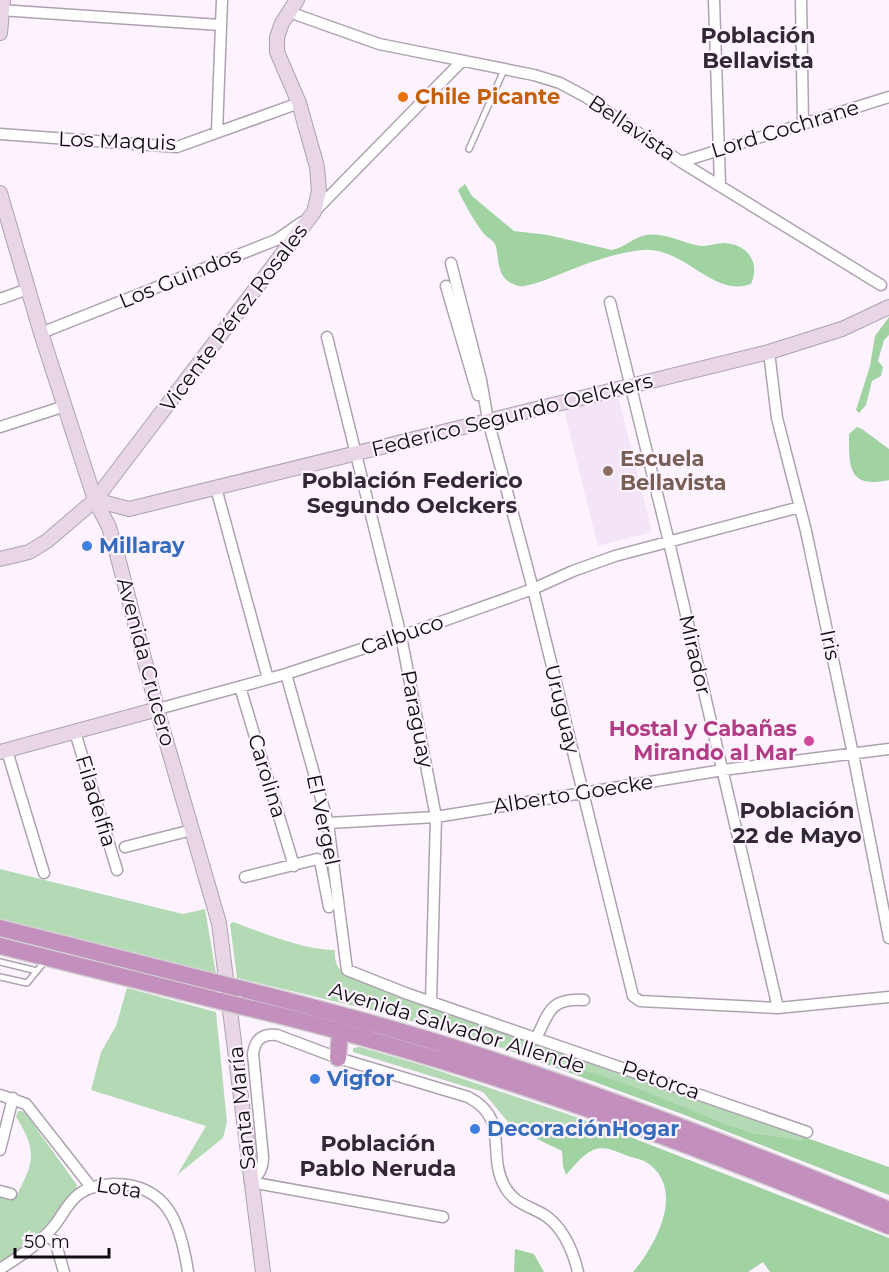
<svg xmlns="http://www.w3.org/2000/svg" width="889" height="1272" viewBox="0 0 889 1272" font-family="Montserrat,sans-serif">
<style>
.built{fill:#f4e4f7}
.green{fill:#b4dab5}
.forest{fill:#a0d2a2}
.lines{fill:none;stroke-linecap:round;stroke-linejoin:round}
.service-casing{stroke:#ada3af;stroke-width:8}
.minor-casing{stroke:#ada3af;stroke-width:13}
.secondary-casing{stroke:#ada3af;stroke-width:16}
.trunk-casing{stroke:#d4d3d4;stroke-width:19}
.service{stroke:#fff;stroke-width:5}
.minor{stroke:#fff;stroke-width:10}
.secondary{stroke:#e8d5e6;stroke-width:14}
.trunk{stroke:#c38fbc;stroke-width:16}
.trunk-bridge-casing{stroke:#d4d3d4;stroke-width:19;stroke-linecap:butt}
.trunk-bridge{stroke:#c38fbc;stroke-width:16}
.food-dot{fill:#e8710a;stroke:#fcf3fe;stroke-width:2}
.education-dot{fill:#8d6e63;stroke:#fcf3fe;stroke-width:2}
.shop-dot{fill:#3f7fe0;stroke:#fcf3fe;stroke-width:2}
.hotel-dot{fill:#d1479c;stroke:#fcf3fe;stroke-width:2}
.labels{text-anchor:middle;stroke-width:4.5;stroke-linejoin:round;paint-order:stroke}
.food-label{font-size:21px;font-weight:bold;fill:#c56008;stroke:#fcf3fe;text-anchor:start}
.street-label{font-size:21px;fill:#100d11;stroke:#fcf3fe}
.education-label{font-size:21px;font-weight:bold;fill:#785e54;stroke:#fcf3fe;text-anchor:start}
.shop-label{font-size:21px;font-weight:bold;fill:#366cbe;stroke:#fcf3fe;text-anchor:start}
.hotel-label{font-size:21px;font-weight:bold;fill:#b23c85;stroke:#fcf3fe;text-anchor:end}
.neighbourhood-label{font-size:22px;font-weight:bold;fill:#312933;stroke:#fcf3fe}
</style>
<rect width="100%" height="100%" fill="#fcf3fe"/>
<!-- built -->
<path class="built" d="M 618,396 L 652,532 L 598,546 L 564,410 Z"/>
<!-- green -->
<path class="green" d="M 0,869 L 183,914 L 205,909 L 216,974 L 0,919 Z
M 233,922 C 267,934 300,949 335,950 C 334,964 338,971 351,977 L 701,1099 L 804,1137 L 802,1140 L 754,1133 L 726,1124 L 574,1066 L 513,1046 L 502,1048 L 387,1014 L 237,978 L 230,924 Z
M 127,988 L 216,1012 L 227,1122 L 223,1138 L 177,1175 L 206,1126 L 91,1090 L 101,1052 L 116,1026 Z
M 360,1047 L 425,1066 L 597,1124 L 594,1132 L 581,1139 L 538,1127 L 508,1122 L 483,1092 L 353,1052 L 353,1048 Z
M 18,1111 L 22,1111 L 26,1114 L 77,1185 L 75,1194 L 32,1240 L 0,1264 L 0,1193 L 15,1198 C 34,1163 38,1151 16,1117 Z"/>
<!-- forest -->
<path class="forest" d="M 465,184 L 472,196 L 514,231 L 548,235 L 612,250 C 624,248 634,237 646,235 C 663,232 679,241 696,245 C 705,248 714,243 724,243 C 747,244 761,262 751,284 C 712,298 685,246 642,250 C 615,253 587,263 563,273 C 550,278 537,284 524,286 C 519,287 515,285 511,283 C 497,276 499,260 496,247 C 495,241 488,238 484,234 C 474,221 465,205 458,190 Z
M 889,317 L 889,335 L 884,340 L 878,361 L 883,367 L 881,376 L 872,381 L 866,405 L 859,413 L 856,410 L 870,366 L 875,336 Z
M 857,427 L 862,429 L 889,449 L 889,480 C 848,489 849,467 849,434 Z
M 513,1046 L 626,1084 L 726,1124 L 754,1133 L 802,1140 L 804,1137 L 889,1167 L 889,1195 L 682,1114 L 502,1048 Z
M 597,1124 L 889,1238 L 889,1272 L 770,1272 L 763,1262 L 748,1272 L 633,1272 C 656,1245 687,1188 646,1162 C 641,1159 634,1158 628,1156 C 617,1152 605,1145 593,1150 C 582,1155 573,1167 566,1175 L 563,1166 L 562,1151 L 533,1137 L 538,1127 L 581,1139 L 594,1132 Z
M 515,1249 L 534,1254 L 544,1272 L 514,1272 Z"/>
<g class="lines">
<!-- service casing -->
<g class="service-casing">
<path id="service" d="M 469,149 L 504,70
M 0,962 L 37,971
M 0,977 L 27,983 L 45,961"/>
</g>
<!-- minor casing -->
<g class="minor-casing">
<path id="minor" d="M 714,0 L 720,185
M 801,0 L 803,124
M 0,10 L 220,25
M 289,12 L 379,44 L 534,75 L 560,83 L 586,97 L 681,162 L 881,285
M 217,132 L 222,0
M 0,134 L 177,147 L 299,103
M 681,162 L 889,97
M 314,212 L 461,62
M 451,263 L 481,380 L 488,420 L 533,589 L 633,996 L 640,1001 L 778,1008 L 889,997
M 446,286 L 478,395
M 0,299 L 28,289
M 610,302 L 669,542 L 778,1008
M 41,333 L 276,240 L 302,222
M 327,337 L 401,636 L 436,817 L 431,1001
M 769,352 L 777,418 L 806,531 L 853,754 L 889,938
M 0,427 L 65,406
M 216,488 L 268,679
M 286,674 L 328,823 L 347,970 L 408,994 L 807,1132
M 240,687 L 294,866
M 158,709 L 286,674 L 401,636 L 533,589 L 573,571 L 615,556 L 800,507
M 75,732 L 117,870
M 7,751 L 44,873
M 328,823 L 436,817 L 723,770 L 889,749
M 125,847 L 192,830
M 245,877 L 317,859 L 320,861 L 329,907
M 537,1037 C 549,1011 551,998 584,1000
M 0,1095 L 26,1104 L 91,1187
M 0,1150 L 13,1098
M 250,1182 C 259,1175 263,1169 263,1157 L 253,1054 C 255,1040 262,1033 277,1035 L 338,1058 L 468,1097 C 511,1119 486,1154 505,1187 C 515,1205 531,1206 546,1216 C 564,1229 573,1251 578,1272
M 250,1182 L 443,1217
M 0,1191 L 11,1194
M 43,1237 L 48,1237 L 55,1241 L 64,1272
M 0,1269 C 19,1257 39,1244 54,1226 C 63,1215 68,1202 79,1194 C 90,1186 101,1185 114,1184 C 169,1184 181,1226 188,1272"/>
</g>
<!-- secondary casing -->
<g class="secondary-casing">
<path id="secondary" d="M 0,33 L 3,0
M 0,193 L 41,333 L 95,500 L 109,527 L 117,554 L 160,720 L 219,923 L 263,1272
M 95,500 L 129,509 L 769,352 L 842,329 L 889,307
M 0,559 L 29,552 L 47,541 L 95,500 L 314,212 L 319,191 L 317,167 L 299,103 L 277,52 L 277,37 L 282,23 L 297,0
M 0,752 L 158,709"/>
</g>
<!-- trunk casing -->
<g class="trunk-casing">
<path id="trunk" d="M 0,928 L 218,983
M 0,946 L 220,1001
M 238,988 C 305,1005 372,1022 439,1043 C 592,1090 741,1148 889,1210
M 240,1006 C 463,1058 678,1138 889,1226
M 338,1058 L 340,1031"/>
</g>
<!-- service -->
<use href="#service" class="service"/>
<!-- minor -->
<use href="#minor" class="minor"/>
<!-- secondary -->
<use href="#secondary" class="secondary"/>
<!-- trunk -->
<use href="#trunk" class="trunk"/>
<!-- trunk-bridge casing -->
<g class="trunk-bridge-casing">
<path id="trunk-bridge" d="M 218,983 L 238,988
M 220,1001 L 240,1006"/>
</g>
<!-- trunk-bridge -->
<use href="#trunk-bridge" class="trunk-bridge"/>
</g>
<!-- markers -->
<circle class="food-dot" cx="403" cy="97" r="6"/>
<circle class="education-dot" cx="608" cy="471" r="6"/>
<g class="shop-dot">
<circle cx="87" cy="546" r="6"/>
<circle cx="315" cy="1079" r="6"/>
<circle cx="475" cy="1129" r="6"/>
</g>
<circle class="hotel-dot" cx="809" cy="741" r="6"/>
<g class="labels">
<!-- food labels -->
<g class="food-label">
<text x="415" y="104">Chile Picante</text>
</g>
<!-- street labels -->
<g class="street-label">
<text transform="translate(632 128) rotate(34)" y="7">Bellavista</text>
<text transform="translate(785 129) rotate(-17)" y="7">Lord Cochrane</text>
<text transform="translate(117 141) rotate(2)" y="7">Los Maquis</text>
<text transform="translate(180 278) rotate(-22)" y="7">Los Guindos</text>
<text transform="translate(234 318) rotate(-53)" y="7">Vicente Pérez Rosales</text>
<text transform="translate(512 415) rotate(-14)" y="7">Federico Segundo Oelckers</text>
<text transform="translate(402 635) rotate(-19)" y="7">Calbuco</text>
<text transform="translate(830 645) rotate(78)" y="7">Iris</text>
<text transform="translate(695 655) rotate(77)" y="7">Mirador</text>
<text transform="translate(146 662) rotate(75)" y="7">Avenida Crucero</text>
<text transform="translate(562 709) rotate(76)" y="7">Uruguay</text>
<text transform="translate(417 719) rotate(79)" y="7">Paraguay</text>
<text transform="translate(267 776) rotate(73)" y="7">Carolina</text>
<text transform="translate(573 794) rotate(-9)" y="7">Alberto Goecke</text>
<text transform="translate(96 801) rotate(73)" y="7">Filadelfia</text>
<text transform="translate(323 820) rotate(78)" y="7">El Vergel</text>
<text transform="translate(457 1028) rotate(17)" y="7">Avenida Salvador Allende</text>
<text transform="translate(661 1080) rotate(19)" y="7">Petorca</text>
<text transform="translate(242 1108) rotate(-96)" y="7">Santa María</text>
<text transform="translate(119 1188) rotate(9)" y="7">Lota</text>
</g>
<!-- education labels -->
<g class="education-label">
<text x="620" y="466">Escuela<tspan x="620" dy="24">Bellavista</tspan></text>
</g>
<!-- shop labels -->
<g class="shop-label">
<text x="99" y="553">Millaray</text>
<text x="327" y="1086">Vigfor</text>
<text x="487" y="1136">DecoraciónHogar</text>
</g>
<!-- hotel labels -->
<g class="hotel-label">
<text x="797" y="736">Hostal y Cabañas<tspan x="797" dy="24">Mirando al Mar</tspan></text>
</g>
<!-- neighbourhood labels -->
<g class="neighbourhood-label">
<text x="758" y="43">Población<tspan x="758" dy="25">Bellavista</tspan></text>
<text x="412" y="488">Población Federico<tspan x="412" dy="25">Segundo Oelckers</tspan></text>
<text x="797" y="818">Población<tspan x="797" dy="25">22 de Mayo</tspan></text>
<text x="378" y="1151">Población<tspan x="378" dy="25">Pablo Neruda</tspan></text>
</g>
</g>
<!-- scale -->
<path d="M15 1248v9h94v-9" fill="none" stroke="#100d11" stroke-width="3"/>
<text x="24" y="1248" font-size="18" fill="#100d11" stroke="#fcf3fe" stroke-width="4.5" paint-order="stroke">50 m</text>
</svg>
